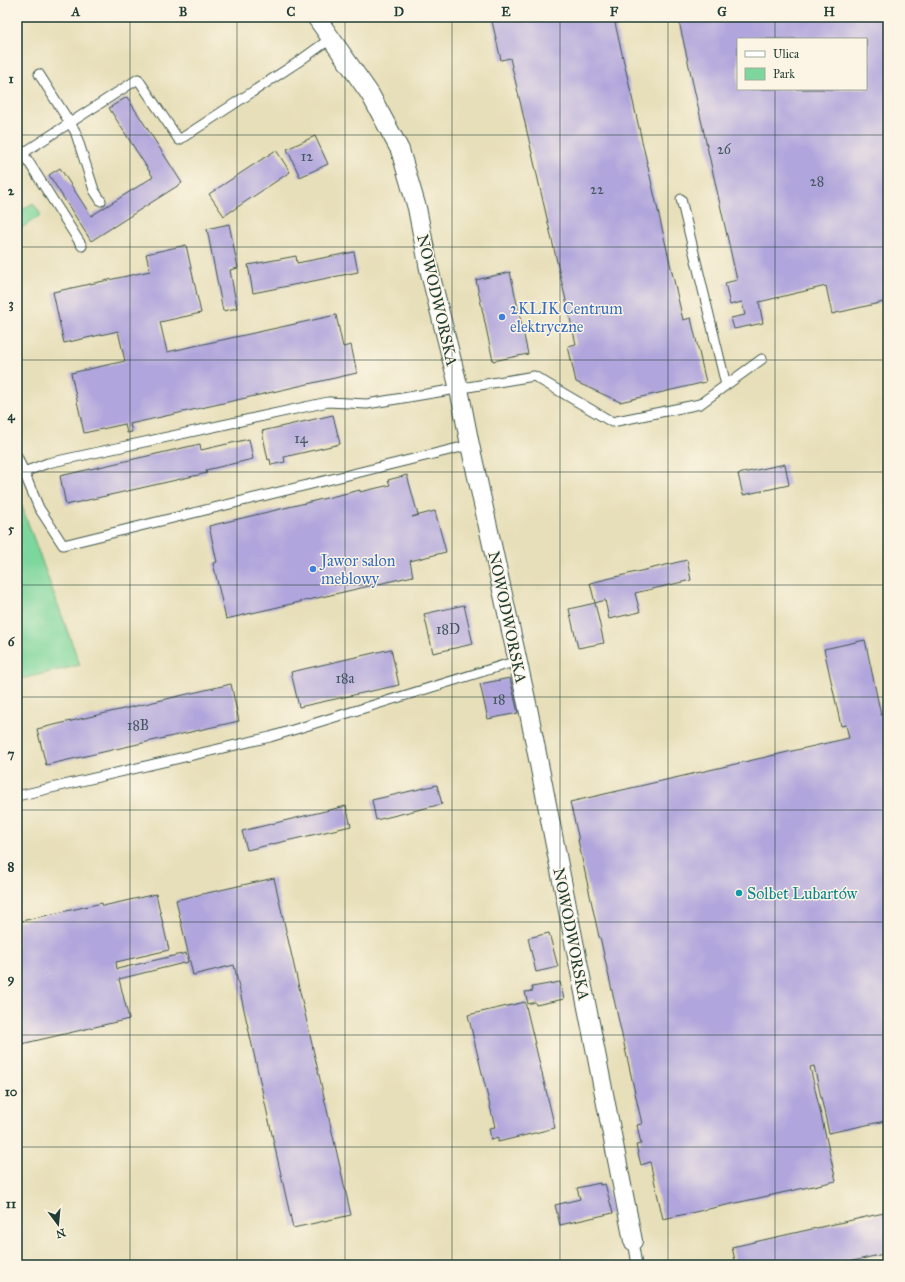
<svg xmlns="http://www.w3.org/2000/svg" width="905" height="1282" viewBox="0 0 905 1282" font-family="'IM FELL Great Primer',serif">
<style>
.green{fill:#7dd69b;stroke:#4e8a68}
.building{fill:#b0a5dc;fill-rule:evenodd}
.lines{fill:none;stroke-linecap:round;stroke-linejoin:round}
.service-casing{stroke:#3d5548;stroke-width:11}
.minor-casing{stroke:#3d5548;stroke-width:20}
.service{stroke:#fff;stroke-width:9}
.minor{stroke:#fff;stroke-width:18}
.grid{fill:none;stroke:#1f3d34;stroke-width:1;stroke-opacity:0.55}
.shop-dot{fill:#3f7fe0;stroke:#fcf5e5;stroke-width:1.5}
.culture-dot{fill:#0f9aa8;stroke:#fcf5e5;stroke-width:1.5}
.labels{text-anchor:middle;stroke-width:3;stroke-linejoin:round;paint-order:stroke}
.number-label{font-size:14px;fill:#43575e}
.street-label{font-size:16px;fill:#1f3d34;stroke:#fcf5e5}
.shop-label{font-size:16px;fill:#366cbe;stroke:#fcf5e5;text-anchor:start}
.culture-label{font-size:16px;fill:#0d838f;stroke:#fcf5e5;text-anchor:start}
.neatline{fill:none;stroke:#1f3d34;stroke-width:1.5}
.grid-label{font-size:13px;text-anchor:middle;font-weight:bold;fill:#1f3d34}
</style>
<rect width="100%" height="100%" fill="#fcf5e5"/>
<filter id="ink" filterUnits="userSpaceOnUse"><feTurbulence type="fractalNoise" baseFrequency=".025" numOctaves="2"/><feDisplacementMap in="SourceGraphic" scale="8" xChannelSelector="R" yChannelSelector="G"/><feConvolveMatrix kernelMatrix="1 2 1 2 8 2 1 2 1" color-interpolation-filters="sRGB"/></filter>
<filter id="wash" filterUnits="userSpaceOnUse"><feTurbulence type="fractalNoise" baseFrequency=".012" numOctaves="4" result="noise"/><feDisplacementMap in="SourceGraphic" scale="16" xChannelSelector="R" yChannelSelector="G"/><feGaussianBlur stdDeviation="0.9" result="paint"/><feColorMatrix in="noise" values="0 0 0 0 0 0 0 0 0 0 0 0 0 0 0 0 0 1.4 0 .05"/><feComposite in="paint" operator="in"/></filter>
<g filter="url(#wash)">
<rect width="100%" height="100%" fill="#e7dfb9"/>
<!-- green -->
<path class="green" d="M 33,203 L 41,215 L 17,231 L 17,213 Z
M 17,493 L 80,665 L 17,680 Z"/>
<g id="blocks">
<!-- building -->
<path class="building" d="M 491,17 L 622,17 L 623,22 L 615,23 L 683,320 L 691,318 L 706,382 L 620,402 L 576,382 L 568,346 L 576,344 L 510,58 L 501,60 Z
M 678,17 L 888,17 L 888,301 L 832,314 L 826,286 L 759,302 L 763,323 L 734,329 L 731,318 L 745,315 L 742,302 L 730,305 L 725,283 L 737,280 ZM 738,39 L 866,39 L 866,89 L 738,89 Z
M 127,97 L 182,183 L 91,241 L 49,175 L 60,168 L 91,216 L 153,177 L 109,108 Z
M 315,136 L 328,164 L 300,177 L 287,149 Z
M 276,150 L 290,172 L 224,216 L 209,194 Z
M 229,224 L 238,268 L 230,270 L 237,308 L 223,311 L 207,229 Z
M 186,245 L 201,313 L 160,322 L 167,352 L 336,315 L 343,347 L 351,345 L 357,373 L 130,424 L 132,432 L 127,433 L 125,424 L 84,433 L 71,373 L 125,361 L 118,331 L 64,343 L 53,292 L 150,271 L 146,254 Z
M 354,252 L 358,272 L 253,293 L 248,265 L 296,256 L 297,263 Z
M 510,272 L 528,354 L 493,361 L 476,280 Z
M 333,415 L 340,444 L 284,457 L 285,462 L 271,465 L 270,459 L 268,460 L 262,431 Z
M 249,439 L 253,459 L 206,470 L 207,473 L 66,505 L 60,476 L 200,444 L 201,450 Z
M 785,464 L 789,485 L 743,495 L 738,474 Z
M 407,475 L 418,515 L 412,517 L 435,511 L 446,552 L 410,561 L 413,576 L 226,619 L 213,563 L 217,562 L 209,526 L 360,490 L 360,492 L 390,485 L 388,480 Z
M 687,560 L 691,580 L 635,593 L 640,612 L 609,619 L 605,600 L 595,603 L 604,643 L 578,648 L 569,609 L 595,603 L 590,583 Z
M 464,605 L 473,644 L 433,653 L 424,614 Z
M 865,640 L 881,715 L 888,714 L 888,1131 L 885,1121 L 829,1133 L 814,1066 L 810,1067 L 836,1181 L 663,1219 L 650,1162 L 641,1165 L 636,1145 L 641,1144 L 637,1125 L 642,1124 L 600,937 L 599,937 L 578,840 L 579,840 L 570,802 L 849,738 L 846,725 L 841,726 L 824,649 Z
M 391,649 L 399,685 L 299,707 L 291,672 Z
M 510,678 L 518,713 L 488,719 L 480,684 Z
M 231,684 L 239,721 L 46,765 L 37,729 Z
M 437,785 L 442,804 L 376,820 L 372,800 Z
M 346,806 L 351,826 L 247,850 L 242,831 Z
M 274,878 L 351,1215 L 293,1228 L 234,965 L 193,975 L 176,900 Z
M 156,894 L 169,950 L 116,962 L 117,969 L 186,953 L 188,962 L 119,979 L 129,1019 L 17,1045 L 17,922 L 102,903 L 103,906 Z
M 549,933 L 558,967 L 536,972 L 528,938 Z
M 560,982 L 564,999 L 536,1005 L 535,1002 L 528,1004 L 525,992 L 533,991 L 532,987 Z
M 525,1002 L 555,1128 L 498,1142 L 498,1138 L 491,1140 L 489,1128 L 495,1127 L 468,1015 Z
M 600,1183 L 600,1185 L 605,1184 L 613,1213 L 560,1225 L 555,1205 L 580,1199 L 577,1188 Z
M 888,1212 L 888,1253 L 835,1265 L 736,1265 L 732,1247 Z"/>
</g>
</g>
<g filter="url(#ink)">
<use href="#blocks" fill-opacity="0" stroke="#3d5548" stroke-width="1"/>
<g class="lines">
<!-- service casing -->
<g class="service-casing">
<path id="service" d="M 39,74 L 75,131 L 94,190 L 101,201
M 23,153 L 82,246
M 17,157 L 138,79 L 179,140 L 298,62 L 330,39
M 681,199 L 726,385
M 17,456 L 39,508 L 63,545 L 470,445
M 24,472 L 48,463 L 328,402 L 367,404 L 534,376 L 612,422 L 700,404 L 762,359
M 17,796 L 270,737 L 517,661
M 633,1241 L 637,1265"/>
</g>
<!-- minor casing -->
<g class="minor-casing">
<path id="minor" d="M 316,17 L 370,94 L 400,150 L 417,208 L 429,269 L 459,389 L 470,445 L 528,708 L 633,1241"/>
</g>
<!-- service -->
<use href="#service" class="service"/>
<!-- minor -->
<use href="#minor" class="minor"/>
</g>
</g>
<!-- grid -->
<path class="grid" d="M 130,17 L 130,1265M 237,17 L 237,1265M 345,17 L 345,1265M 452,17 L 452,1265M 560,17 L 560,1265M 668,17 L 668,1265M 775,17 L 775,39M 775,89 L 775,1265M 17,135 L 888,135M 17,247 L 888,247M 17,360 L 888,360M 17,472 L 888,472M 17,585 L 888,585M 17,697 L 888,697M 17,810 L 888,810M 17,922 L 888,922M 17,1035 L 888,1035M 17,1147 L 888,1147"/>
<!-- markers -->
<g class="shop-dot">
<circle cx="502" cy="317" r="4"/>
<circle cx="313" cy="569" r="4"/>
</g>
<circle class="culture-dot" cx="739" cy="893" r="4"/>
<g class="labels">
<!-- number labels -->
<g class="number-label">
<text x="724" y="154">26</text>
<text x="307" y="161">12</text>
<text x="817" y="186">28</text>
<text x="597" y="194">22</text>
<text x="301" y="443">14</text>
<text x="448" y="634">18D</text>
<text x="345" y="683">18a</text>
<text x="499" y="704">18</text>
<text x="138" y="730">18B</text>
</g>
<!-- street labels -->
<g class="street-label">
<text transform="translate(438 300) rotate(77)" y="6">NOWODWORSKA</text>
<text transform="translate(508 617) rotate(78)" y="6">NOWODWORSKA</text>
<text transform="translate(572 934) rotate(79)" y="6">NOWODWORSKA</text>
</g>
<!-- shop labels -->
<g class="shop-label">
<text x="510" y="314">2KLIK Centrum<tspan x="510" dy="18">elektryczne</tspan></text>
<text x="321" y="566">Jawor salon<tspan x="321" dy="18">meblowy</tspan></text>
</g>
<!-- culture labels -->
<g class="culture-label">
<text x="747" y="899">Solbet Lubartów</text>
</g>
</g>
<!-- margin -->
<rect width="905" height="1282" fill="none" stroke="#fcf5e5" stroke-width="44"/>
<!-- legend -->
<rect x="737" y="38" width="130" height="52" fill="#fcf5e5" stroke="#a4ab9e"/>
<rect x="745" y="51" width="20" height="6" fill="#ffffff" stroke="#a4ab9e"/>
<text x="773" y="58" font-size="12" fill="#1f3d34">Ulica</text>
<rect x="745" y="68" width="20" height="12" fill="#7dd69b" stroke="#a4ab9e"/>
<text x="773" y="78" font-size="12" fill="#1f3d34">Park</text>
<!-- north arrow -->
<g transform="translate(58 1224) rotate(164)" stroke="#fcf5e5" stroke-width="3" paint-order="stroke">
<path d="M0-3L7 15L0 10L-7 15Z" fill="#1f3d34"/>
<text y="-6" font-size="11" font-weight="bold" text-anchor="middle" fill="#1f3d34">N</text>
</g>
<rect x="22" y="22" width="861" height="1238" class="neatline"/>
<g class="grid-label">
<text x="76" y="16">A</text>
<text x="183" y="16">B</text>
<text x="291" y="16">C</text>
<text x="399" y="16">D</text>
<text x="506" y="16">E</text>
<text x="614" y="16">F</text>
<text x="722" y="16">G</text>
<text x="829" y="16">H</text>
<text x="11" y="83">1</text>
<text x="11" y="195">2</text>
<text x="11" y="308">3</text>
<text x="11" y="420">4</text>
<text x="11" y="533">5</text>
<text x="11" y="646">6</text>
<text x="11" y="758">7</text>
<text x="11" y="871">8</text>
<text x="11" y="983">9</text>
<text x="11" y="1096">10</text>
<text x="11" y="1208">11</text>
</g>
</svg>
